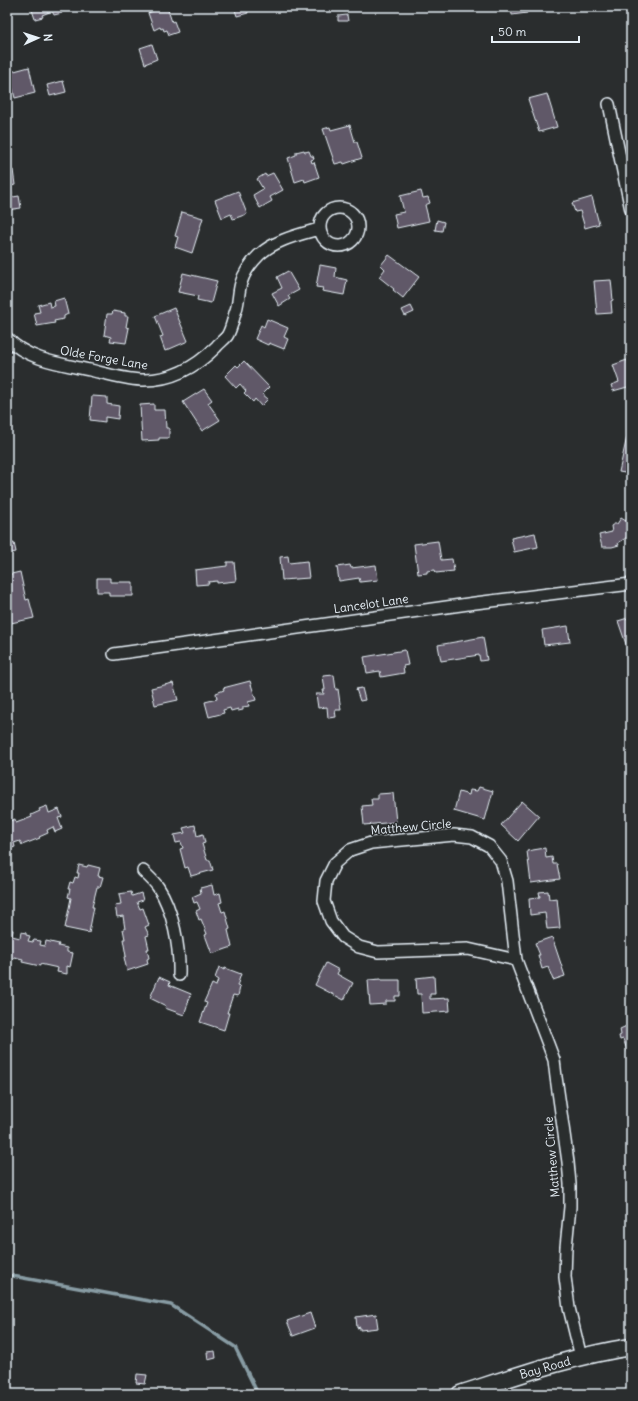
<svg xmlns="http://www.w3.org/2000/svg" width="638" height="1401" viewBox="0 0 638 1401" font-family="Delius,sans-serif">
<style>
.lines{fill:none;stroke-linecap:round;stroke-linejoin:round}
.stream{stroke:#889ca4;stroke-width:3.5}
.building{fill:#615867;stroke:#e8f1f8}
.street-casing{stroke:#e8f1f8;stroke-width:14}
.secondary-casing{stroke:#e8f1f8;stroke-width:19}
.street{stroke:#2a2d2e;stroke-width:11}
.secondary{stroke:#2a2d2e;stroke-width:16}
.labels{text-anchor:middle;stroke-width:3;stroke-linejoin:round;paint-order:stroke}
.street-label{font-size:12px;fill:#e8f1f8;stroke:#2a2d2e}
</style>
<rect width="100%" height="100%" fill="#2a2d2e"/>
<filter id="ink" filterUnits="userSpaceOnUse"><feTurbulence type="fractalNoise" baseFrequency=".025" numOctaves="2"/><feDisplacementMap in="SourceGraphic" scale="8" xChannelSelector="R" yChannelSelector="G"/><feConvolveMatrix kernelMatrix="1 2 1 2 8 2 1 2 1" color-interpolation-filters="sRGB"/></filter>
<g filter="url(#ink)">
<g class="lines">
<!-- stream -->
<path class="stream" d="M 7,1275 L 171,1305 L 235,1347 L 258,1394"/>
</g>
<!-- building -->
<path class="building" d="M 31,7 L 60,7 L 62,13 L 54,15 L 52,11 L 42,15 L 43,17 L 35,19 Z
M 164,7 L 167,7 L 172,22 L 174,21 L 178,32 L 169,35 L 167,30 L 164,31 L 163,28 L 161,29 L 160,27 L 154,30 L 148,13 Z
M 234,7 L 246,7 L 248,13 L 237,16 Z
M 503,7 L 526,7 L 527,13 L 512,15 L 511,7 L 503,8 Z
M 347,15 L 348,21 L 338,21 L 338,16 Z
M 152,44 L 157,59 L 145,64 L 140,48 Z
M 29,67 L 35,93 L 15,98 L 12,86 L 7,88 L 7,73 Z
M 63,81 L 66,92 L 50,96 L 47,85 Z
M 547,94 L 557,127 L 539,132 L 528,99 Z
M 350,125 L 355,142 L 357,142 L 362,158 L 344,164 L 343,162 L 335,164 L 323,129 L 330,127 L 331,130 Z
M 304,150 L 305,152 L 309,151 L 311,156 L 313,156 L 314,159 L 311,160 L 312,163 L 314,162 L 319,177 L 305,182 L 304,179 L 295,182 L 288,158 L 296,155 L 296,152 Z
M 7,163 L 10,163 L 11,170 L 13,170 L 15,185 L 11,186 L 12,195 L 7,196 Z
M 273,173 L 283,190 L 270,197 L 272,201 L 260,208 L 253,195 L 263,189 L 257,179 L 265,174 L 266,176 Z
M 238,191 L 247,214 L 233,219 L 231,214 L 222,218 L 215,200 Z
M 421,191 L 423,198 L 428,197 L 430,203 L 425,205 L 429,221 L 397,228 L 394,214 L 404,212 L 400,196 Z
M 19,196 L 21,208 L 7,210 L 7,198 Z
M 592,197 L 599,224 L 585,228 L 580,211 L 575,212 L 572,203 Z
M 182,212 L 203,218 L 192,253 L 175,247 L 178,237 L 175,236 Z
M 437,220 L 444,222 L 442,231 L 435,230 Z
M 389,255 L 419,277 L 403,298 L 393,290 L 394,289 L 379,277 L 385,269 L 381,265 Z
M 320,265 L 336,268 L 335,277 L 347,280 L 344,295 L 322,291 L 323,288 L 316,287 Z
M 288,271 L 299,290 L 288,296 L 290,299 L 279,306 L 272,293 L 282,288 L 277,277 Z
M 183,273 L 217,281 L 211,303 L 197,300 L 198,296 L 178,292 Z
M 611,280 L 613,300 L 611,301 L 612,313 L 597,314 L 594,281 Z
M 64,298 L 68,314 L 64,316 L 64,319 L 54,321 L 55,323 L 37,326 L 34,313 L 40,312 L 38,305 L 49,302 L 50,307 L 55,306 L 54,301 Z
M 411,306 L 414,312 L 405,316 L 402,310 Z
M 174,308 L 188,341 L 165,351 L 160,337 L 163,336 L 155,316 Z
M 113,311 L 125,313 L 125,316 L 128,316 L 126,327 L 129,328 L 126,343 L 110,341 L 111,337 L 104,335 L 107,314 L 112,314 Z
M 267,319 L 288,328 L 284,337 L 288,339 L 284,349 L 269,343 L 268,345 L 255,339 L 261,325 L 264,327 Z
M 627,360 L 631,372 L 631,386 L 613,391 L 611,385 L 619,382 L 613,365 Z
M 244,361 L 269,387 L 262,394 L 268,399 L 261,406 L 255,399 L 253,402 L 244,393 L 246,391 L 240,384 L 236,388 L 225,376 L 236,365 L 238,367 Z
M 204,389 L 212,400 L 208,403 L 220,420 L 202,431 L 183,402 Z
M 92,396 L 107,397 L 107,404 L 119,406 L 118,419 L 105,417 L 105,422 L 90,420 Z
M 154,404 L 154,410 L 165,410 L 166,428 L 169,428 L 169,438 L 159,438 L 159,440 L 142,441 L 140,405 Z
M 627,437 L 631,438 L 631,474 L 619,472 Z
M 7,509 L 10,525 L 7,526 Z
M 631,514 L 631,537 L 629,536 L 618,543 L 619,545 L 612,547 L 602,547 L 599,535 L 612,532 L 611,526 L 614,524 L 617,524 L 621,518 L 626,521 Z
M 7,526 L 10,544 L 14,543 L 16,552 L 7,554 Z
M 535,533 L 538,547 L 514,552 L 511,538 Z
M 438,541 L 441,560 L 452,559 L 454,571 L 436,573 L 435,570 L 427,571 L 427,573 L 418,574 L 414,544 Z
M 288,556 L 289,563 L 307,561 L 309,578 L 282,580 L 280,557 Z
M 227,562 L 234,562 L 236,581 L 217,583 L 217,581 L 208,582 L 209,584 L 196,585 L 195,570 L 227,566 Z
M 350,565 L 351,568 L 376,565 L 378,580 L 360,582 L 359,578 L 339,581 L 337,567 Z
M 20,572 L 26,600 L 29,599 L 34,618 L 11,623 L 7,605 L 7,575 Z
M 97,578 L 110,578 L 110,582 L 133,582 L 133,596 L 109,596 L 109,592 L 97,592 Z
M 631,617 L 631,645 L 627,647 L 618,621 Z
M 568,626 L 570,642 L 544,645 L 542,630 Z
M 483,637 L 487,660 L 480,661 L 479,655 L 441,661 L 438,645 Z
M 405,650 L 408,665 L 403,666 L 404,673 L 381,677 L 380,671 L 367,673 L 364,657 Z
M 334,675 L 336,690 L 338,689 L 341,710 L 335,710 L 336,717 L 328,718 L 327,707 L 318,708 L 316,694 L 324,694 L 323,690 L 325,690 L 323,676 Z
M 250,681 L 256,700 L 248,702 L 249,706 L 243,707 L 243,710 L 238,711 L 238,709 L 231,711 L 230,708 L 223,710 L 224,713 L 209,717 L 205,702 L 217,699 L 216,693 L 224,690 L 223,688 Z
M 173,683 L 178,700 L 155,705 L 151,688 Z
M 362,688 L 365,700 L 360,701 L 356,689 Z
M 479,787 L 493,791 L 485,820 L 454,811 L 459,792 L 469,795 L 470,790 L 477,791 Z
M 393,793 L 396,822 L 364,825 L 362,806 L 372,805 L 371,799 L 378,799 L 378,794 Z
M 522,801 L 539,816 L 518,841 L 501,825 Z
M 47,806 L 49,813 L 59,809 L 62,817 L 58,818 L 62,829 L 55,832 L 53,827 L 47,830 L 48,833 L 39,837 L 40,838 L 22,845 L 20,841 L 14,843 L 15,847 L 9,849 L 7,845 L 7,829 L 9,828 L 7,822 L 15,819 L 16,823 L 32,817 L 31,815 L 40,811 L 39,809 Z
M 195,825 L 197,836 L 203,834 L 205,843 L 202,844 L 207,860 L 210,860 L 213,870 L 191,876 L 188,867 L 185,868 L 180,849 L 183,848 L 181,842 L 176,843 L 174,835 L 185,833 L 183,828 Z
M 545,848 L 546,858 L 552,857 L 553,864 L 557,864 L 560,879 L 531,883 L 527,851 Z
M 79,865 L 87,867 L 88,865 L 100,868 L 98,876 L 103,877 L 100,887 L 97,887 L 92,907 L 94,907 L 89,933 L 65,928 L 71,898 L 68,897 L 70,889 L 68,889 L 70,882 L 73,883 L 75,877 L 78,878 L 79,873 L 77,873 Z
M 212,885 L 214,895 L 220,893 L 222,902 L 219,903 L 222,912 L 225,911 L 230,929 L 228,930 L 232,947 L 212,954 L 205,935 L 207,934 L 201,919 L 199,920 L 196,911 L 200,909 L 197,902 L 194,903 L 192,897 L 201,893 L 200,888 Z
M 548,891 L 549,899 L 557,898 L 560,928 L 547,929 L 545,913 L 530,915 L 529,898 L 540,897 L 539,892 Z
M 131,892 L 132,896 L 141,893 L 143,900 L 137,902 L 140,909 L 143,908 L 149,925 L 145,927 L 149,935 L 146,936 L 149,949 L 147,949 L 149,958 L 147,959 L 148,964 L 127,971 L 124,957 L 126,956 L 123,939 L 125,939 L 123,929 L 125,929 L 123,916 L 117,917 L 115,905 L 121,904 L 119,894 Z
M 7,929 L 13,930 L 12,936 L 20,938 L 21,932 L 26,933 L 26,935 L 30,936 L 28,941 L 33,942 L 34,940 L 41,941 L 40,945 L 45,946 L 46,941 L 59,944 L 58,946 L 67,948 L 67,952 L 73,953 L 70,967 L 67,966 L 67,974 L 57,972 L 58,968 L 40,964 L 40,966 L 22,962 L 23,959 L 14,957 L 13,959 L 7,958 Z
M 552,937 L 565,976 L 553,980 L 548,967 L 542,969 L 538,955 L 540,955 L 535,943 Z
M 326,963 L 339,970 L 337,974 L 353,983 L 344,1000 L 315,985 Z
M 219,967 L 224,970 L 225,968 L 241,974 L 237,986 L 240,987 L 238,996 L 233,995 L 227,1013 L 229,1013 L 224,1030 L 200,1022 L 207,1003 L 204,1002 L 212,984 L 216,986 L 218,980 L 215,978 Z
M 434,976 L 435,994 L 430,994 L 430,999 L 449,998 L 450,1011 L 422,1013 L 421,994 L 417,994 L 416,978 Z
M 159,977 L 170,982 L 169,985 L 191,994 L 184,1015 L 165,1008 L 166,1006 L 150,998 Z
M 381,979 L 381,980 L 400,980 L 400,996 L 395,996 L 395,1001 L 386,1001 L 386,1004 L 370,1005 L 368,980 Z
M 631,1024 L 631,1060 L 623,1039 L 620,1040 L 619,1036 L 621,1035 L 620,1029 Z
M 631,1069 L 631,1090 L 628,1090 Z
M 310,1313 L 315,1328 L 293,1336 L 287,1321 Z
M 376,1314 L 378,1328 L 360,1330 L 360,1327 L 357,1328 L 356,1317 Z
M 215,1351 L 216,1358 L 208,1360 L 207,1352 Z
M 137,1374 L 147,1375 L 145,1384 L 136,1383 Z"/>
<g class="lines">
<!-- street casing -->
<g class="street-casing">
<path id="street" d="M 609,104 L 631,210
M320 227a19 19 0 1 1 38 0a19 19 0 1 1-38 0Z
M 7,338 C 27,360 62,364 90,370 C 107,374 124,379 141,380 C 171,381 196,367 216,347 C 219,343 224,340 227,336 C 231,330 233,320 235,313 C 239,304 238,293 241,283 C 244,273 251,263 259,255 C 275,240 298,235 319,229
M 114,654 L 475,603 L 631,584
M 143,871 C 148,876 154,881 158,887 C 173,909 180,948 179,975
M 516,960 L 468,949 L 378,952 L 359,947 L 343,937 L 331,921 L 324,901 L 326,881 L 335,863 L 350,850 L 371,843 L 454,835 L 472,837 L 489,846 L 501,861 L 507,881 L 516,960 L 548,1044 L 554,1060 L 556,1077 L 568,1162 L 570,1184 L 570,1207 L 566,1247 L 565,1277 L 569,1308 L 581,1357"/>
</g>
<!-- secondary casing -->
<g class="secondary-casing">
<path id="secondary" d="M 460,1394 C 516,1376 572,1356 631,1347"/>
</g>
<!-- street -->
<use href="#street" class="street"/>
<!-- secondary -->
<use href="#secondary" class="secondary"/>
</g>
</g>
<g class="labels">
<!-- street labels -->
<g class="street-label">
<text transform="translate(104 358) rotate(10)" y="4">Olde Forge Lane</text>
<text transform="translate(371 604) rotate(-8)" y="4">Lancelot Lane</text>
<text transform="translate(411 827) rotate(-5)" y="4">Matthew Circle</text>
<text transform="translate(552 1157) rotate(-95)" y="4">Matthew Circle</text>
<text transform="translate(545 1368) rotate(-16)" y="4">Bay Road</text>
</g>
</g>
<!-- margin -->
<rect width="638" height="1401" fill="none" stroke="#2a2d2e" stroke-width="24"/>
<rect x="12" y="12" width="614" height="1377" fill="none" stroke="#e8f1f8" stroke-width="1.5" filter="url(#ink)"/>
<!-- north arrow -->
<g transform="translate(38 38) rotate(87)" stroke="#2a2d2e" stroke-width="3" paint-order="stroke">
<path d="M0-3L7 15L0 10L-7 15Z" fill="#e8f1f8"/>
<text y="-6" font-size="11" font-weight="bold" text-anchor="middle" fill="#e8f1f8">N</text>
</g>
<!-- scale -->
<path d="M492 36v6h87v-6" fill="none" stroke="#e8f1f8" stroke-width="2"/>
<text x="498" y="36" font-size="12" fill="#e8f1f8" stroke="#2a2d2e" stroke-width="3" paint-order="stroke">50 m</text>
</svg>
